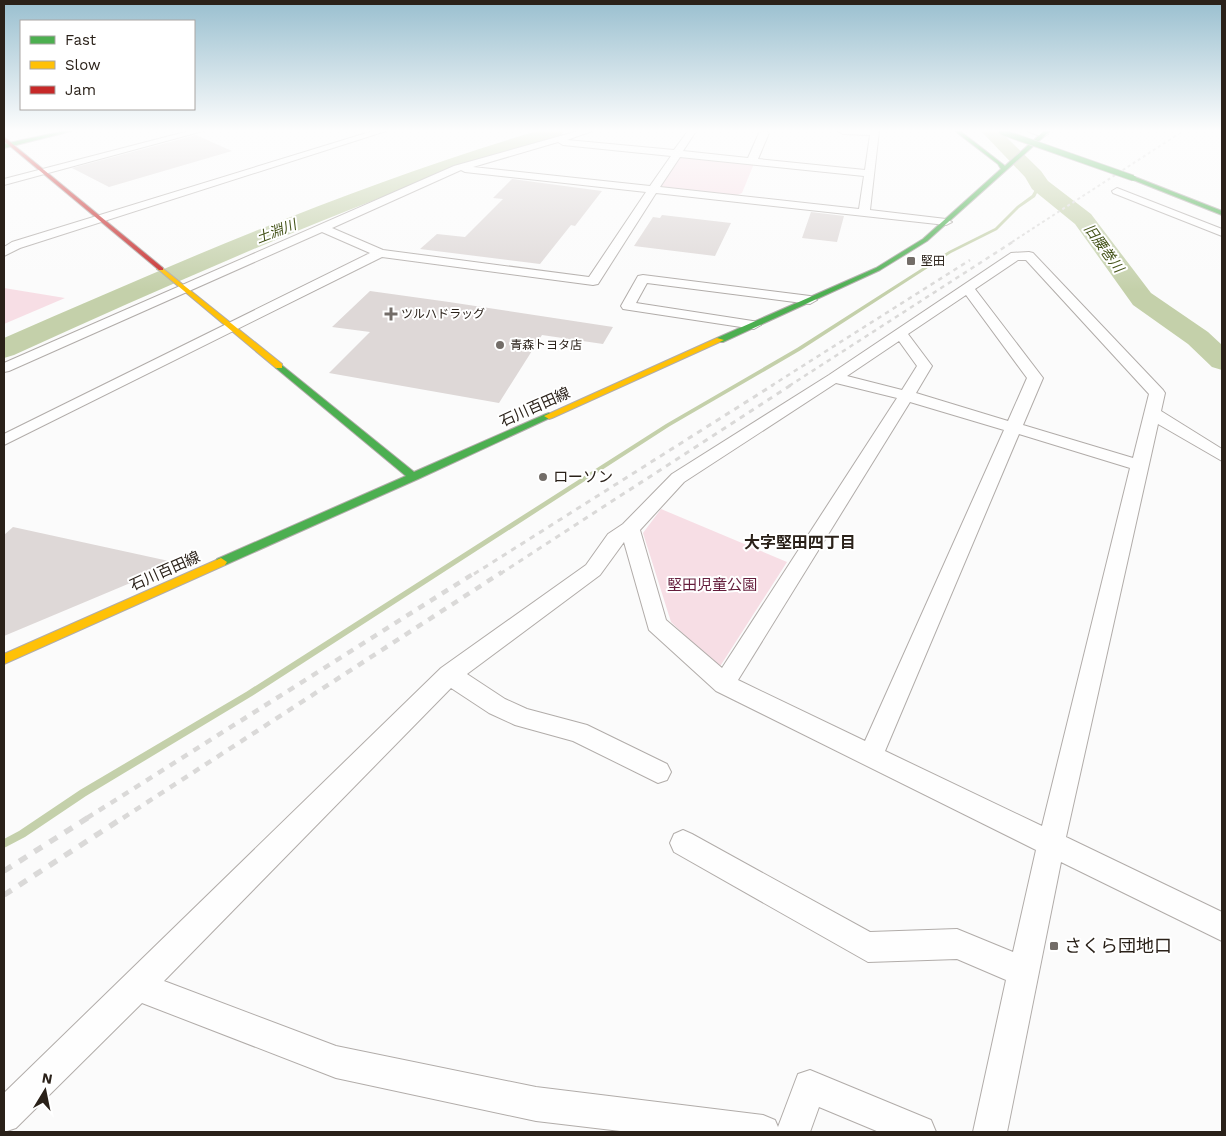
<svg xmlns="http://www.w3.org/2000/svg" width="1226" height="1136" viewBox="0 0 1226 1136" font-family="'Work Sans','Noto Sans JP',sans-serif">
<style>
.green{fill:#f7dee5}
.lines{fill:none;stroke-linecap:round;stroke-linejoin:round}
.stream{fill:#c4d0aa;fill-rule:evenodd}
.river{fill:#c4d0aa;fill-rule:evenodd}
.building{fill:#ded8d7}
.street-casing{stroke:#b1aca9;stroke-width:2}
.fast-casing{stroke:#b1aca9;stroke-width:2}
.slow-casing{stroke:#b1aca9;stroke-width:2}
.jam-casing{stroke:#b1aca9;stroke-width:2}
.street{fill:#fefefe;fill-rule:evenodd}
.fast{fill:#4caf50;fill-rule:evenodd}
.slow{fill:#ffc107;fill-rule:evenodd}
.jam{fill:#c62828;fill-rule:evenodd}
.rail-far4{stroke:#dad9d8;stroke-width:2;stroke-dasharray:3 3;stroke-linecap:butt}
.rail-far3{stroke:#dad9d8;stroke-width:2.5;stroke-dasharray:4.5 4.5;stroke-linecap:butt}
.rail-far2{stroke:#dad9d8;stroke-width:3;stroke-dasharray:5.5 5.5;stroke-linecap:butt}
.rail-far1{stroke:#dad9d8;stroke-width:4.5;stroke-dasharray:7 7;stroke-linecap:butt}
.rail{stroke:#dad9d8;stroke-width:5.5;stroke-dasharray:9 9;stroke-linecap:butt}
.fast-bridge-casing{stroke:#b1aca9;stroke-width:7;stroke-linecap:butt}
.fast-bridge{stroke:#4caf50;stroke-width:5.5}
.poi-dot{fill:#736d68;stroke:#fff;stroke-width:2}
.labels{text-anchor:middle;stroke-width:4;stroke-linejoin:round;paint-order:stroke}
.far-poi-label{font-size:12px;fill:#2a2119;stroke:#fff;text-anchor:start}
.far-water-label{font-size:14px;font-style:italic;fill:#45541a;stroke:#fff}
.street-label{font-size:15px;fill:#2a2119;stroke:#fff}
.poi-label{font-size:15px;fill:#2a2119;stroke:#fff;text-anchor:start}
.park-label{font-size:15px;fill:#651e3c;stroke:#fff}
.neighbourhood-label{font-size:16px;font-weight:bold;fill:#2a2119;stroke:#fff}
.near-poi-label{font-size:18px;fill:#2a2119;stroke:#fff;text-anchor:start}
</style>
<rect width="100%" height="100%" fill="#fbfbfb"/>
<!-- green -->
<path class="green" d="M 685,157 L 753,164 L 753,166 L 742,193 L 735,196 L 661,187 L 679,158 Z
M 4,288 L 65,298 L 4,324 Z
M 661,509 L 787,562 L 719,668 L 671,622 L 643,533 Z"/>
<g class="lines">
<!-- stream -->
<path class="stream" d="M 1038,184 L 1041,185 L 1035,197 L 1019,208 L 997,230 L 951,253 L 801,350 L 670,426 L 252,696 L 86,796 L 25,837 L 4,848 L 4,839 L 19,831 L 80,790 L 246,692 L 666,424 L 797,348 L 949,251 L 995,228 L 1017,206 L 1032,195 Z"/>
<!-- river -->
<path class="river" d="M 537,131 L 564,131 L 561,135 C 373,193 193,274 14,355 L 4,358 L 4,338 C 178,262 354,185 537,131 Z
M 981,131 L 1000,131 L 1041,171 L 1048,181 L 1091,214 L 1151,293 L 1208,332 L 1222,345 L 1222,370 L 1212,367 L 1188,344 L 1133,305 L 1075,224 L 1032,189 L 1025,177 Z"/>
</g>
<!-- building -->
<path class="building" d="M 196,135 L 232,151 L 109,187 L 72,168 Z
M 512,179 L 602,191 L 575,226 L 571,225 L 540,264 L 420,249 L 437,234 L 465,237 L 503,199 L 493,198 Z
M 811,212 L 844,216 L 837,242 L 802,238 Z
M 662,215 L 731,223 L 715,256 L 634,246 L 653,217 L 660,218 Z
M 370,291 L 449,302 L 613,327 L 603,344 L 542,335 L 499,403 L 329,373 L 370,332 L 332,327 Z
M 13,527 L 178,563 L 4,636 L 4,535 Z"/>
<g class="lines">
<!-- street casing -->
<g class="street-casing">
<path id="street" d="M 189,131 L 203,131 L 4,185 L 4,179 Z
M 373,131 L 386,131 L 20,248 L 4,256 L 4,247 L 12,242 Z
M 578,131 L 592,131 L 567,140 L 674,150 L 688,131 L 696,131 L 683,151 L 748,158 L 759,133 L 766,131 L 769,133 L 758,159 L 865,170 L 870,135 L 843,134 L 838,131 L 879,131 L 870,210 L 946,219 L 952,222 L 946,225 L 656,193 L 598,284 L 593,285 L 382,257 L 4,445 L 4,434 L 370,253 L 322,232 L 9,371 L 4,372 L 4,363 L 454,166 ZM 558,142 L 563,145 L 671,156 L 650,186 L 473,167 ZM 680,157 L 864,176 L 859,209 L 660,187 ZM 461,170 L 465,172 L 646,192 L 589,277 L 383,250 L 332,228 Z
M 1027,131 L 1041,131 L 1048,134 L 1043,137 Z
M 1117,188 L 1222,229 L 1222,236 L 1113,193 L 1112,191 Z
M 1029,252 L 1033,253 L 1163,390 L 1165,393 L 1161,411 L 1222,449 L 1222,461 L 1158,424 L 1066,837 L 1222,912 L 1222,941 L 1061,862 L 1007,1132 L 973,1132 L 1006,980 L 957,959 L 868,962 L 674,852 L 670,843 L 674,834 L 683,830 L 692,834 L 870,932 L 957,929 L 1013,952 L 1036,850 L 716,691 L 649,630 L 624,542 L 600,575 L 467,674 L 505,699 L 527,709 L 587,725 L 667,764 L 671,772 L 667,780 L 658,783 L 573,741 L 515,725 L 489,713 L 451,688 L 164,981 L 336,1046 L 536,1087 L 763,1115 L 775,1120 L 778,1127 L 798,1074 L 810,1070 L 931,1120 L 936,1132 L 879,1132 L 819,1107 L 810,1132 L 629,1132 L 536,1121 L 336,1078 L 142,1003 L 16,1128 L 4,1132 L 4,1093 L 441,668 L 586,565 L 608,534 L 623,524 L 672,474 L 829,375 L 1011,253 ZM 1018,260 L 1026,260 L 1149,394 L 1133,458 L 1023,425 L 1043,378 L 975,289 ZM 966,295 L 1027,378 L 1008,421 L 916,393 L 932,366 L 908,334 ZM 899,341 L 917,366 L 902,390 L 847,376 ZM 836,383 L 897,398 L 722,668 L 666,620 L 640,530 L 684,482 ZM 910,402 L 1004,430 L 865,741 L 738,680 ZM 1019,434 L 1130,468 L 1042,826 L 885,751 Z
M 643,275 L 810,296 L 817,300 L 810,304 L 647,283 L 636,303 L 759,322 L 761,325 L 754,329 L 623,309 L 621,306 L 638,276 Z"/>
</g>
<!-- fast casing -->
<g class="fast-casing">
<path id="fast" d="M 64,131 L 72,131 L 4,148 L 4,144 Z
M 955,131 L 960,131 L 1005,166 L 1044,131 L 1050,131 L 927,241 L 880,270 L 723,342 L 717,342 L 717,338 L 876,268 L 923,239 L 1001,169 L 998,164 Z
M 1131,177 L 1135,177 L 1222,211 L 1222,215 L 1131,179 Z
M 279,363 L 414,472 L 546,414 L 549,413 L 554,416 L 418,479 L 225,565 L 217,565 L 215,562 L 217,559 L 406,476 L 276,368 L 275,366 Z"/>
</g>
<!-- slow casing -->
<g class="slow-casing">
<path id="slow" d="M 161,267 L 282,364 L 282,368 L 276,368 L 159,270 L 157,269 Z
M 717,338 L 724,340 L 552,418 L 549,419 L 544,416 Z
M 221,558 L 227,562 L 225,565 L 4,664 L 4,654 Z"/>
</g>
<!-- jam casing -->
<g class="jam-casing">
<path id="jam" d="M 4,137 L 163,268 L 163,270 L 159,270 L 4,141 Z"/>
</g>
<!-- street -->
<use href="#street" class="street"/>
<!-- fast -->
<use href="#fast" class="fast"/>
<!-- slow -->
<use href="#slow" class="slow"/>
<!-- jam -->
<use href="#jam" class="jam"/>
<!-- rail-far4 -->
<path class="rail-far4" d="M 1012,242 L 1183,131"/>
<!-- rail-far3 -->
<path class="rail-far3" d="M 771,386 L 970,260
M 789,386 L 1014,241"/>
<!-- rail-far2 -->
<path class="rail-far2" d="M 474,574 L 773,385
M 500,574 L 791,385"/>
<!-- rail-far1 -->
<path class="rail-far1" d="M 87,818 L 476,572
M 123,818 L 502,572"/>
<!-- rail -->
<path class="rail" d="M 4,871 L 89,817
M 4,895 L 124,817"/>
<!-- fast-bridge casing -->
<g class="fast-bridge-casing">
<path id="fast-bridge" d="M 1002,132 L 1133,178"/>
</g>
<!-- fast-bridge -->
<use href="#fast-bridge" class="fast-bridge"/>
</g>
<!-- sky -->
<linearGradient id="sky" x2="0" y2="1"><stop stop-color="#99bfcf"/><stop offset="0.45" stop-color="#fdfdfd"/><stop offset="1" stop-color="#fdfdfd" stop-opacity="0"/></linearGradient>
<rect width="1226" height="290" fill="url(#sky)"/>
<!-- markers -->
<g class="poi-dot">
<rect x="906" y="256" width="10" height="10" rx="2.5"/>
<path d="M388.5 306.5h5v5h5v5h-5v5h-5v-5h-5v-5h5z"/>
<circle cx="500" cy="345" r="5"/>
<circle cx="543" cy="477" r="5"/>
<rect x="1049" y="941" width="10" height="10" rx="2.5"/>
</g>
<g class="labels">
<!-- far-poi labels -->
<g class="far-poi-label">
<text x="921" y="265">堅田</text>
<text x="401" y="318">ツルハドラッグ</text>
<text x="510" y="349">青森トヨタ店</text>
</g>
<!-- far-water labels -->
<g class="far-water-label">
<text transform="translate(276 231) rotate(-21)" y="5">土淵川</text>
<text transform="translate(1104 248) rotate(54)" y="5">旧腰巻川</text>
</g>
<!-- street labels -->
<g class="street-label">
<text transform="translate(535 407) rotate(-24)" y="5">石川百田線</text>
<text transform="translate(165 571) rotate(-24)" y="5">石川百田線</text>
</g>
<!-- poi labels -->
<g class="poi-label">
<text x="553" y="482">ローソン</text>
</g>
<!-- park labels -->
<g class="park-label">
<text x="712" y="590">堅田児童公園</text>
</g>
<!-- neighbourhood labels -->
<g class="neighbourhood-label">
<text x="800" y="548">大字堅田四丁目</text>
</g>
<!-- near-poi labels -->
<g class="near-poi-label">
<text x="1064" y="952">さくら団地口</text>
</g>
</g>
<!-- border -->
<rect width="1226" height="1136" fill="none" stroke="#2a2119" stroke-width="10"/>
<!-- legend -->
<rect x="20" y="20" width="175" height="90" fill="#ffffff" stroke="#aaa6a3"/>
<rect x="30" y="36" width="25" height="8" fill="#4caf50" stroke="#aaa6a3"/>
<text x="65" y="45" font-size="15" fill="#2a2119">Fast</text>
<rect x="30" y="61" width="25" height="8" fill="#ffc107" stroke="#aaa6a3"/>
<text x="65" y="70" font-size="15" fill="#2a2119">Slow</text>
<rect x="30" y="86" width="25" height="8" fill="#c62828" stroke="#aaa6a3"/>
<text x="65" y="95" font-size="15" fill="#2a2119">Jam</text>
<!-- north arrow -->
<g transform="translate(45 1091) rotate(10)" stroke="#ffffff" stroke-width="4" paint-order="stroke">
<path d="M0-4L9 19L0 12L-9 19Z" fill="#2a2119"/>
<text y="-8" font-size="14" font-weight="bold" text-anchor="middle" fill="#2a2119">N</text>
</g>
</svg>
